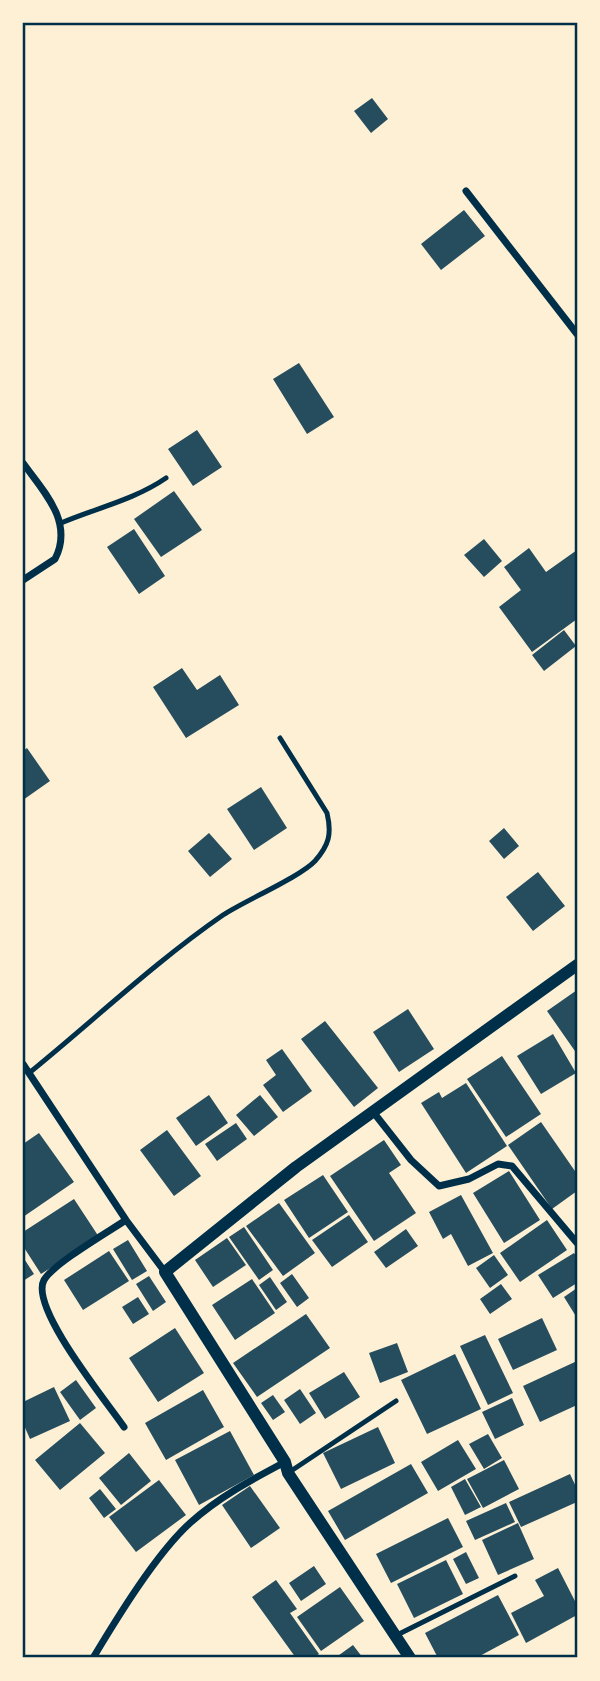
<svg xmlns="http://www.w3.org/2000/svg" width="600" height="1681" viewBox="0 0 600 1681" font-family="Karla,sans-serif">
<style>
.building{fill:#264d5e}
.lines{fill:none;stroke-linecap:round;stroke-linejoin:round}
.service{stroke:#003049;stroke-width:5}
.minor{stroke:#003049;stroke-width:7}
.tertiary{stroke:#003049;stroke-width:12}
.neatline{fill:none;stroke:#003049;stroke-width:2.5}
</style>
<rect width="100%" height="100%" fill="#fdf0d5"/>
<!-- building -->
<path class="building" d="M 372,98 L 388,119 L 371,133 L 354,111 Z
M 464,210 L 485,236 L 441,270 L 421,244 Z
M 299,363 L 334,417 L 307,434 L 273,379 Z
M 197,430 L 222,467 L 193,486 L 168,449 Z
M 174,491 L 202,530 L 161,557 L 134,519 Z
M 134,529 L 165,576 L 139,594 L 107,547 Z
M 484,539 L 502,561 L 484,577 L 464,555 Z
M 529,548 L 546,572 L 577,550 L 577,619 L 532,652 L 499,607 L 521,590 L 504,567 Z
M 564,630 L 576,646 L 544,671 L 532,655 Z
M 182,668 L 197,690 L 220,675 L 239,705 L 186,738 L 153,687 Z
M 27,748 L 50,781 L 23,800 L 23,751 Z
M 261,787 L 287,828 L 254,850 L 227,809 Z
M 504,828 L 519,846 L 504,859 L 489,841 Z
M 209,833 L 232,859 L 210,877 L 188,851 Z
M 538,872 L 565,906 L 533,931 L 506,897 Z
M 577,990 L 577,1054 L 547,1011 Z
M 408,1009 L 434,1049 L 399,1072 L 373,1032 Z
M 325,1021 L 378,1088 L 354,1107 L 301,1039 Z
M 553,1034 L 576,1073 L 541,1094 L 517,1056 Z
M 282,1049 L 312,1091 L 283,1112 L 263,1085 L 276,1075 L 266,1060 Z
M 502,1056 L 541,1114 L 506,1137 L 467,1079 Z
M 466,1083 L 507,1146 L 466,1173 L 421,1103 L 439,1092 L 442,1098 Z
M 209,1095 L 228,1123 L 196,1146 L 176,1118 Z
M 260,1095 L 278,1117 L 254,1136 L 236,1115 Z
M 541,1122 L 577,1174 L 577,1191 L 552,1209 L 508,1145 Z
M 236,1123 L 247,1139 L 217,1161 L 205,1144 Z
M 167,1130 L 201,1176 L 174,1196 L 140,1150 Z
M 39,1133 L 74,1182 L 23,1217 L 23,1144 Z
M 384,1140 L 401,1165 L 389,1173 L 416,1213 L 374,1241 L 330,1176 Z
M 509,1171 L 540,1220 L 504,1243 L 473,1193 Z
M 323,1175 L 348,1212 L 309,1238 L 284,1200 Z
M 461,1195 L 493,1253 L 468,1266 L 451,1234 L 443,1239 L 429,1212 Z
M 74,1199 L 99,1237 L 41,1274 L 23,1246 L 23,1232 Z
M 279,1203 L 315,1253 L 283,1276 L 246,1226 Z
M 349,1215 L 368,1242 L 332,1267 L 312,1240 Z
M 547,1220 L 567,1250 L 520,1282 L 500,1253 Z
M 244,1227 L 273,1270 L 259,1280 L 229,1237 Z
M 406,1229 L 418,1246 L 386,1268 L 374,1252 Z
M 227,1238 L 246,1265 L 213,1287 L 195,1260 Z
M 128,1240 L 147,1271 L 132,1280 L 113,1249 Z
M 109,1251 L 129,1281 L 83,1310 L 64,1280 Z
M 574,1253 L 577,1257 L 577,1283 L 553,1298 L 538,1275 Z
M 494,1255 L 508,1275 L 490,1288 L 476,1268 Z
M 23,1257 L 34,1274 L 23,1281 Z
M 292,1274 L 309,1298 L 297,1307 L 280,1283 Z
M 149,1276 L 166,1302 L 153,1311 L 136,1284 Z
M 270,1277 L 287,1302 L 276,1310 L 259,1285 Z
M 252,1279 L 275,1313 L 235,1340 L 212,1305 Z
M 501,1284 L 512,1299 L 490,1314 L 480,1299 Z
M 577,1288 L 577,1318 L 564,1297 Z
M 138,1297 L 149,1314 L 133,1324 L 122,1307 Z
M 306,1314 L 330,1348 L 257,1397 L 233,1363 Z
M 542,1318 L 557,1350 L 513,1370 L 498,1339 Z
M 175,1328 L 204,1373 L 158,1402 L 129,1358 Z
M 485,1335 L 513,1393 L 488,1405 L 460,1346 Z
M 397,1343 L 408,1372 L 380,1383 L 369,1353 Z
M 455,1354 L 481,1409 L 427,1434 L 401,1380 Z
M 577,1361 L 577,1405 L 540,1422 L 523,1386 Z
M 344,1372 L 360,1397 L 325,1419 L 309,1393 Z
M 76,1380 L 96,1408 L 80,1420 L 60,1392 Z
M 54,1387 L 70,1421 L 30,1439 L 23,1423 L 23,1402 Z
M 300,1389 L 316,1413 L 300,1424 L 284,1400 Z
M 203,1390 L 224,1427 L 166,1460 L 145,1423 Z
M 273,1395 L 285,1412 L 273,1420 L 261,1403 Z
M 512,1398 L 524,1425 L 495,1439 L 482,1412 Z
M 80,1423 L 105,1453 L 60,1490 L 35,1460 Z
M 378,1427 L 395,1463 L 341,1489 L 323,1453 Z
M 230,1431 L 254,1475 L 199,1505 L 175,1460 Z
M 488,1434 L 502,1458 L 484,1469 L 469,1444 Z
M 458,1440 L 476,1469 L 438,1491 L 421,1462 Z
M 129,1453 L 151,1481 L 121,1505 L 99,1478 Z
M 504,1460 L 519,1489 L 483,1508 L 467,1479 Z
M 411,1464 L 428,1493 L 345,1540 L 328,1511 Z
M 570,1474 L 577,1489 L 577,1502 L 521,1527 L 509,1502 Z
M 465,1479 L 481,1507 L 465,1515 L 451,1487 Z
M 159,1480 L 186,1515 L 136,1552 L 109,1517 Z
M 250,1486 L 280,1528 L 251,1548 L 222,1505 Z
M 100,1489 L 116,1509 L 104,1518 L 89,1498 Z
M 506,1503 L 515,1522 L 475,1540 L 466,1521 Z
M 448,1518 L 463,1547 L 391,1583 L 376,1554 Z
M 518,1523 L 534,1559 L 498,1575 L 482,1540 Z
M 466,1552 L 479,1578 L 466,1584 L 453,1559 Z
M 446,1560 L 463,1594 L 414,1618 L 397,1584 Z
M 314,1566 L 326,1584 L 301,1601 L 289,1583 Z
M 558,1568 L 577,1605 L 577,1615 L 526,1643 L 511,1613 L 544,1596 L 535,1580 Z
M 276,1580 L 297,1609 L 290,1613 L 319,1654 L 313,1658 L 296,1658 L 252,1597 Z
M 340,1587 L 364,1621 L 321,1651 L 297,1617 Z
M 498,1595 L 519,1635 L 476,1658 L 438,1658 L 425,1633 Z
M 353,1645 L 363,1658 L 335,1658 Z"/>
<g class="lines">
<!-- service -->
<path class="service" d="M 61,523 C 96,508 134,500 166,478
M 29,1073 C 93,1021 155,962 223,915 C 246,900 300,877 315,861 C 329,845 332,834 327,813 L 280,738
M 288,1473 L 396,1401
M 397,1635 L 515,1576"/>
<!-- minor -->
<path class="minor" d="M 466,191 L 577,334
M 23,463 C 44,492 74,522 55,559 L 23,580
M 23,1064 L 126,1220 L 165,1272
M 374,1113 L 411,1160 L 439,1186 L 469,1179 L 498,1164 L 512,1166 L 577,1243
M 124,1427 C 107,1402 29,1307 44,1280 C 53,1264 108,1232 126,1220
M 93,1658 C 117,1618 156,1554 190,1523 C 219,1497 251,1480 285,1462"/>
<!-- tertiary -->
<path class="tertiary" d="M 410,1658 L 288,1473 L 285,1462 L 165,1272 L 296,1167 L 577,965"/>
</g>
<!-- border -->
<rect width="600" height="1681" fill="none" stroke="#fdf0d5" stroke-width="49"/>
<rect x="24" y="24" width="552" height="1632" class="neatline"/>
</svg>
